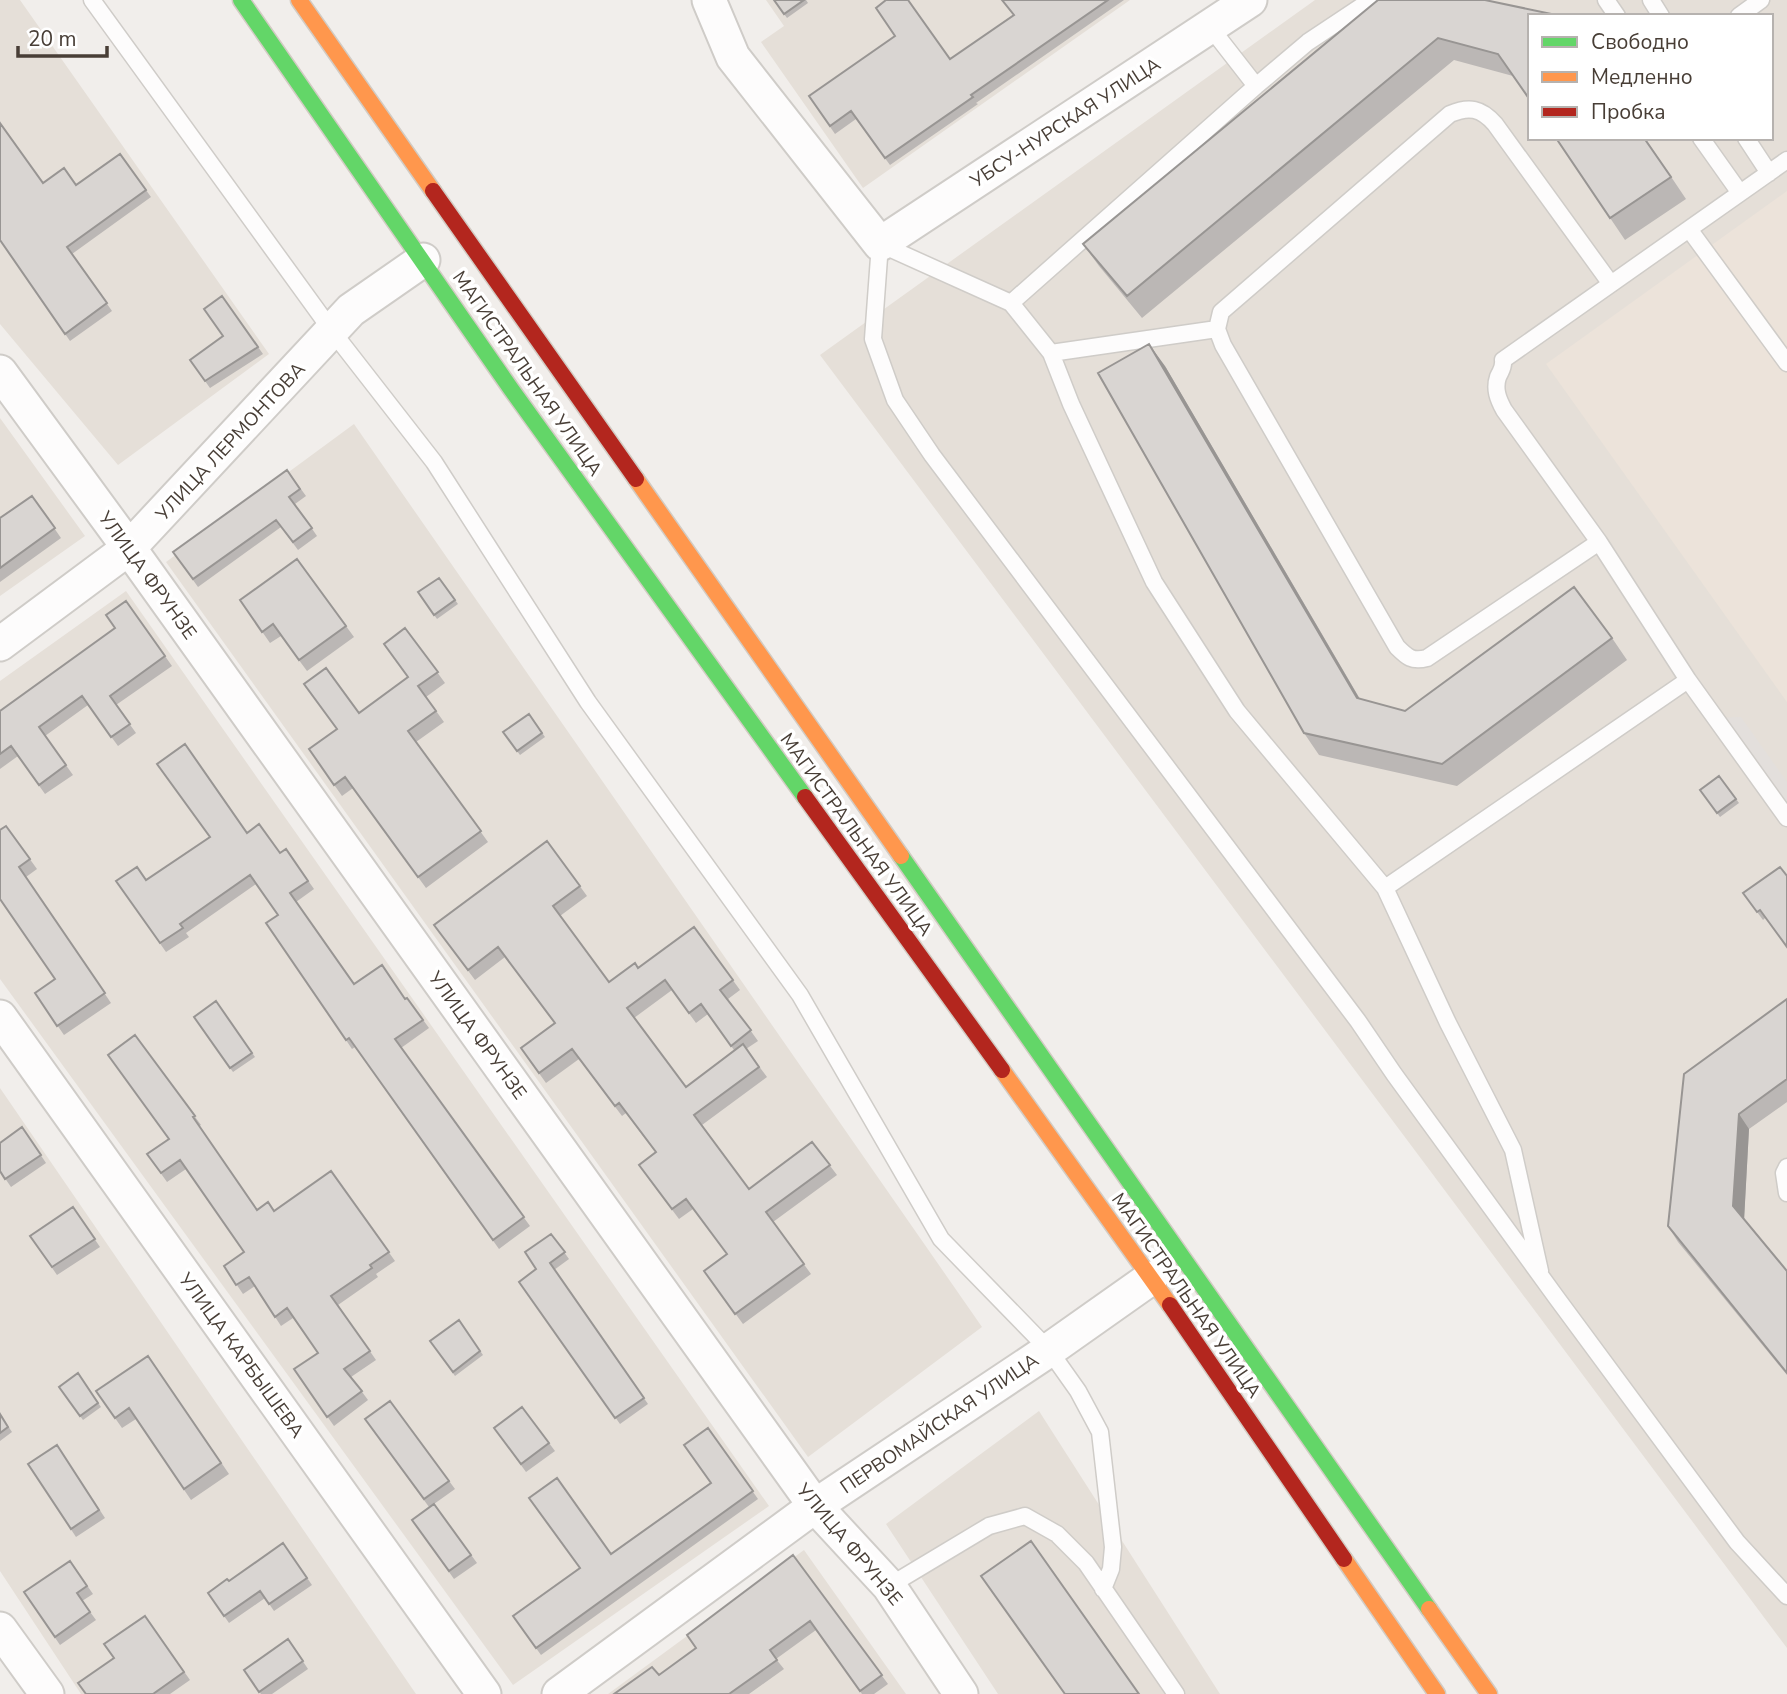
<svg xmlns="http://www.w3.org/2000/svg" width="1787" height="1694" viewBox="0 0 1787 1694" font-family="'Nunito Sans',sans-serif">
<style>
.residential{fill:#e5dfd8;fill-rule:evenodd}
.education{fill:#ece3da}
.parking{fill:#e3dfdc}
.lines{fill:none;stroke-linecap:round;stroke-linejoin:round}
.lane-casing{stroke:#cfccc8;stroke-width:19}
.street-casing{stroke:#cfccc8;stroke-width:37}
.fast-casing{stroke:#d2cbc3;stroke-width:19}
.slow-casing{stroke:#d2cbc3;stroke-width:19}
.jam-casing{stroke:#d2cbc3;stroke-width:19}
.lane{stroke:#fdfcfc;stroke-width:16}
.street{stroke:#fdfcfc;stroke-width:33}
.fast{stroke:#63d668;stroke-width:16}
.slow{stroke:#ff974d;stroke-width:16}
.jam{stroke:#b3261e;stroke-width:16}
.wall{fill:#bbb7b5;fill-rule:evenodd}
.shaded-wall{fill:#989593}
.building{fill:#d9d5d2;stroke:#989593;stroke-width:2}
.labels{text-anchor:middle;stroke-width:7;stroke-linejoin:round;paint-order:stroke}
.street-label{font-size:19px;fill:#483e36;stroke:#fff}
</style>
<rect width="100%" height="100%" fill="#f1eeeb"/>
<!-- residential -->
<path class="residential" d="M 0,0 L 20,0 L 269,354 L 118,465 L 0,324 Z
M 766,0 L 1130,0 L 863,188 L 761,42 L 784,26 Z
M 1315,0 L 1787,0 L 1787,1648 L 820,355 ZM 1530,16 L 1771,16 L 1771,138 L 1530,138 Z
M 0,418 L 85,536 L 0,596 Z
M 354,424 L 982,1327 L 808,1457 L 166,562 Z
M 126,591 L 769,1506 L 513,1685 L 0,979 L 0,681 Z
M 0,1088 L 416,1694 L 81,1694 L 0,1571 Z
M 1039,1411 L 1220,1694 L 998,1694 L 886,1524 Z
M 804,1550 L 906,1694 L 608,1694 Z"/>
<!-- education -->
<path class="education" d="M 1787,191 L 1787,702 L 1546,364 Z"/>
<!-- parking -->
<path class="parking" d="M 1741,717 L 1787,782 L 1787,815 L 1718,718 Z"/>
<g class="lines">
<!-- lane casing -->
<g class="lane-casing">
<path id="lane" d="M 92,0 L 332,331 L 434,462 L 588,702 L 800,995 L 941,1239 L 1049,1350 L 1078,1391 L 1100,1432 L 1113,1547 L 1111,1569 L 1103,1589
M 1371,0 L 1308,42 L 1256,86 L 1011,303 L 1051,353 L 1071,404 L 1154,582 L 1237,711 L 1385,888 L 1688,680
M 1606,0 L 1617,16
M 1651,0 L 1661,16
M 1739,16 L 1761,0
M 1210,27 L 1256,86
M 1701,138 L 1740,193
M 1746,138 L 1769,173
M 1787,160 L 1503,360 C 1504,368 1501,370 1498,377 C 1494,389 1498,399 1504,410 L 1599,542 L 1688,680 L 1787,818
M 1689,229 L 1787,363
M 1011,303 L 880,244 L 873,339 L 895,400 L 932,455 L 1358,1021 L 1394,1074 L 1556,1297 L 1737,1542 L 1787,1596
M 1051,353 L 1217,329
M 1599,542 L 1427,658 C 1412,662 1407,657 1397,647 L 1223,345 L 1217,329 L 1221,312 L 1450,114 C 1469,106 1481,108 1495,124 L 1611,284
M 1385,888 L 1448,1023 L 1513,1150 L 1540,1271
M 1787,1167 L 1784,1173 L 1787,1193
M 889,1586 L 989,1526 L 1025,1516 L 1057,1534 L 1086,1563 L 1176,1694"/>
</g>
<!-- street casing -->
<g class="street-casing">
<path id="street" d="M 709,0 L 733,57 L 880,244 L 1250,0
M 0,372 L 129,548 L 815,1506 L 889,1586 L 961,1694
M 0,644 L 129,548 L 351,310 L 423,260
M 0,1017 L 484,1694
M 0,1629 L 47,1694
M 559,1694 L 815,1506 L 1049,1350 L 1151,1278"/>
</g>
<!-- fast casing -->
<g class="fast-casing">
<path id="fast" d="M 241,0 L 511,389 L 805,797
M 901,856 L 1429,1609"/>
</g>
<!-- slow casing -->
<g class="slow-casing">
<path id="slow" d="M 299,0 L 433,191
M 636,479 L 901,856
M 1002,1070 L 1170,1305
M 1344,1559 L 1437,1694
M 1429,1609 L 1489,1694"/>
</g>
<!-- jam casing -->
<g class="jam-casing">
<path id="jam" d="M 433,191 L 636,479
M 805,797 L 1002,1070
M 1170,1305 L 1344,1559"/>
</g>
<!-- lane -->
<use href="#lane" class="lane"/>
<!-- street -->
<use href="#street" class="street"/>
<!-- fast -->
<use href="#fast" class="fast"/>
<!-- slow -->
<use href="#slow" class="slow"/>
<!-- jam -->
<use href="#jam" class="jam"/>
</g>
<!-- wall -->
<path class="wall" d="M 774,0 L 806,0 L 808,3 L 787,18 Z
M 1002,0 L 1124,0 L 976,103 L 978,104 L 890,165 L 856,119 L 835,134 L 809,96 L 950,59 L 1013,15 Z
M 1485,0 L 1513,76 L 1454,60 L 1142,318 L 1099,266 L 1083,244 Z
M 1556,138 L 1645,138 L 1686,199 L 1625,240 Z
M 120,154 L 151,197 L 72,254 L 112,311 L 70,341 L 0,240 L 43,183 L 76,185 Z
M 222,296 L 263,354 L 210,388 L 190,360 L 223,336 Z
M 1165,366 L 1360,699 L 1405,711 L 1612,638 L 1627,660 L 1457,786 L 1319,755 L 1304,733 Z
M 287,470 L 306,496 L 295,504 L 317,536 L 298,550 L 281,527 L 198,587 L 173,552 Z
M 32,496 L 61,538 L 0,582 L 0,518 Z
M 297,559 L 354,637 L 307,671 L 281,636 L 270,643 L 240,600 Z
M 439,578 L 458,604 L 437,619 L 418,592 Z
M 126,601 L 172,666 L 116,705 L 136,733 L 118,746 L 88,705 L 45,736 L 73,775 L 45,794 L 18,756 L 0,769 L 0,711 L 115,628 Z
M 405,628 L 445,683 L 426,697 L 444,722 L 416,742 L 488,842 L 426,888 L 353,788 L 342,796 L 309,749 L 408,678 Z
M 529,714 L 545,737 L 520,755 L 503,732 Z
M 1719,776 L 1739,803 L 1720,817 L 1700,790 Z
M 6,826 L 37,869 L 26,877 L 111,1003 L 64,1035 L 35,993 L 55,979 Z
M 247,833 L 280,853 L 286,849 L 314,889 L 296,902 L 354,984 L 405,999 L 407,998 L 429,1028 L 401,1048 L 530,1226 L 499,1249 L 355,1047 L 352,1049 L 346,1040 L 278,915 L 256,884 L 186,933 L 189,937 L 166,952 L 116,881 L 146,880 Z
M 547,841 L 587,896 L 560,916 L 609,982 L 638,968 L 694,927 L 740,990 L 728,999 L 758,1041 L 746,1049 L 767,1077 L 702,1125 L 749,1189 L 812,1142 L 837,1175 L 773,1222 L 811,1274 L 743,1324 L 704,1271 L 727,1254 L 693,1209 L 679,1219 L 646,1175 L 655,1152 L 626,1113 L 622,1116 L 579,1059 L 546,1083 L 521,1048 L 554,1023 L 505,957 L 475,980 L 434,925 ZM 672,990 L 696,1023 L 708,1014 L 734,1050 L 686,1087 L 634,1018 Z
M 1780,867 L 1766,917 L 1763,920 L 1743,893 Z
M 1787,999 L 1787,1102 L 1749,1129 L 1744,1219 L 1787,1271 L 1787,1375 L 1678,1242 L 1668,1226 Z
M 216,1001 L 255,1057 L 233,1072 L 194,1017 Z
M 135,1035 L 201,1125 L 199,1126 L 257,1210 L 274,1211 L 331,1171 L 395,1261 L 376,1274 L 378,1277 L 338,1305 L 376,1360 L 351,1377 L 368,1400 L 334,1426 L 294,1369 L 318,1353 L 293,1318 L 281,1326 L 255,1286 L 243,1294 L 224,1266 L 244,1252 L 186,1169 L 167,1182 L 147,1154 L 169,1139 Z
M 22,1127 L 46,1163 L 11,1187 L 0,1171 Z
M 73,1207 L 100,1247 L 57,1275 L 30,1236 Z
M 551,1234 L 569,1259 L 554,1270 L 648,1404 L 620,1424 L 519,1282 L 536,1269 Z
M 459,1320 L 483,1355 L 455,1376 L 430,1341 Z
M 148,1356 L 229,1474 L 191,1500 L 136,1419 L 122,1428 L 96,1391 Z
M 78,1373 L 101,1407 L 83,1420 L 59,1387 Z
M 390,1401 L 455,1489 L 434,1504 L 477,1563 L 454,1579 L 412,1520 L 429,1507 L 365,1419 Z
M 522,1407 L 555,1451 L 526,1472 L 494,1428 Z
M 0,1414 L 12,1432 L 0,1441 Z
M 708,1428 L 758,1499 L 541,1655 L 513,1616 L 611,1554 L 710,1483 Z
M 57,1445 L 105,1518 L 76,1537 L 28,1464 Z
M 283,1543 L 312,1585 L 274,1611 L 265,1598 L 229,1623 L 208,1593 L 229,1581 Z
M 793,1555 L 888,1684 L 874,1694 L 862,1694 L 816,1630 L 776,1659 L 784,1669 L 749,1694 L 614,1694 L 659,1675 L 696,1648 Z
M 70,1561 L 93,1594 L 82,1601 L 96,1620 L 60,1645 L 24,1592 Z
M 145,1616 L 190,1680 L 170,1694 L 86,1694 Z
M 288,1639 L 308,1669 L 272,1694 L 261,1694 L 244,1670 Z"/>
<!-- shaded-wall -->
<path class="shaded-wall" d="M 1149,344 L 1165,366 L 1372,720 L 1357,698 Z
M 1739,1114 L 1749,1129 L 1744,1221 L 1733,1206 Z"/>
<!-- building -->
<path class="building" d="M 774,0 L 804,0 L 784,14 Z
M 886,0 L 908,0 L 950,59 L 1014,15 L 1002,0 L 1108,0 L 971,95 L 973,97 L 885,158 L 851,111 L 830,126 L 809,96 L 895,36 L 876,8 Z
M 1378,0 L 1485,0 L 1561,16 L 1530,16 L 1530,100 L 1498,54 L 1438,38 L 1127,296 L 1083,244 Z
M 0,123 L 43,183 L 64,168 L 76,185 L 120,154 L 146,190 L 67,247 L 107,303 L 65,334 L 0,240 Z
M 1556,138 L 1644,138 L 1671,177 L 1610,218 Z
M 222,296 L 258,347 L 205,381 L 190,360 L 223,336 L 204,309 Z
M 1149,344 L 1357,698 L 1405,711 L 1574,587 L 1612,638 L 1442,764 L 1304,733 L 1098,373 Z
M 287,470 L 300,489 L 289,497 L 312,528 L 293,542 L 276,520 L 193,579 L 173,552 Z
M 32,496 L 55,528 L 0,568 L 0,518 Z
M 297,559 L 346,626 L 299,660 L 273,624 L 262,632 L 240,600 Z
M 439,578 L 455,600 L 434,615 L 418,592 Z
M 126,601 L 165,656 L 110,696 L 130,724 L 111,737 L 82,696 L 39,727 L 66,765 L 39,785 L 11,746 L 0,754 L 0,711 L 115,628 L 106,615 Z
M 405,628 L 438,672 L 418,686 L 436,711 L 408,731 L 481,831 L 418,877 L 345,777 L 334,785 L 309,749 L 337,729 L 304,684 L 326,668 L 359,713 L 408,677 L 384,644 Z
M 529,714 L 542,733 L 517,751 L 503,732 Z
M 185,744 L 247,833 L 259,824 L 280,853 L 286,849 L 308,881 L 290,893 L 354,984 L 382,965 L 405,999 L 407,998 L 423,1020 L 395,1039 L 524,1217 L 493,1240 L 349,1038 L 346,1040 L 266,923 L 278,915 L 250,875 L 180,924 L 183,928 L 160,943 L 116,881 L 137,867 L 146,880 L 210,837 L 157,764 Z
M 1719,776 L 1736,799 L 1717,813 L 1700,790 Z
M 6,826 L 30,859 L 19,867 L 105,993 L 57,1026 L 35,993 L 55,979 L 0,899 L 0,830 Z
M 547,841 L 580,886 L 553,906 L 609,982 L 635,963 L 638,968 L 694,927 L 733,980 L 720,990 L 751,1030 L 731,1046 L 701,1004 L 689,1013 L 665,980 L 627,1008 L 686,1087 L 743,1044 L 759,1067 L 694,1115 L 749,1189 L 812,1142 L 830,1165 L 766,1212 L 804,1264 L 735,1314 L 704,1271 L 727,1254 L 686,1199 L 672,1209 L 639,1165 L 656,1152 L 619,1103 L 615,1106 L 572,1049 L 539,1073 L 521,1048 L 555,1023 L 498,947 L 468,970 L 434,925 Z
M 1780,867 L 1787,876 L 1787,947 L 1760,910 L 1757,912 L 1743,893 Z
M 1787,999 L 1787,1079 L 1739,1114 L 1733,1206 L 1787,1271 L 1787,1373 L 1668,1226 L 1684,1074 Z
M 216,1001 L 252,1053 L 230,1068 L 194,1017 Z
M 135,1035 L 195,1116 L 193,1117 L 257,1210 L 268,1202 L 274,1211 L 331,1171 L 389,1252 L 370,1265 L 372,1268 L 331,1296 L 370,1351 L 344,1369 L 362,1391 L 327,1417 L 294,1369 L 318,1353 L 287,1308 L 275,1317 L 249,1277 L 236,1285 L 224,1266 L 244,1252 L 180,1160 L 161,1173 L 147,1154 L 169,1139 L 108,1055 Z
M 22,1127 L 41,1155 L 5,1179 L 0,1171 L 0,1143 Z
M 73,1207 L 95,1239 L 52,1267 L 30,1236 Z
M 551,1234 L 565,1252 L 550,1263 L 644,1398 L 615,1418 L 519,1282 L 536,1269 L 525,1252 Z
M 459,1320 L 480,1351 L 453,1372 L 430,1341 Z
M 148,1356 L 221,1463 L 184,1489 L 129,1408 L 115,1418 L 96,1391 Z
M 78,1373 L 98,1403 L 80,1416 L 59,1387 Z
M 390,1401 L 449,1481 L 424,1499 L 365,1419 Z
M 522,1407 L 549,1443 L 521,1464 L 494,1428 Z
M 0,1414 L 8,1427 L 0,1433 Z
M 708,1428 L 753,1491 L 536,1648 L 513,1616 L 580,1568 L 529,1498 L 557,1478 L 611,1554 L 711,1483 L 684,1445 Z
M 57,1445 L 99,1510 L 71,1529 L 28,1464 Z
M 434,1504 L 471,1555 L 449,1571 L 412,1520 Z
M 1031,1541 L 1139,1694 L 1065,1694 L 981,1576 Z
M 283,1543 L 307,1578 L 269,1604 L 260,1591 L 224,1616 L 208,1593 L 227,1579 L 229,1581 Z
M 793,1555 L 882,1675 L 860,1691 L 810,1621 L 770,1650 L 777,1660 L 729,1694 L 614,1694 L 652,1667 L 659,1675 L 696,1648 L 687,1635 Z
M 70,1561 L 87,1586 L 77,1593 L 90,1612 L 55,1637 L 24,1592 Z
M 145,1616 L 184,1672 L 153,1694 L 86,1694 L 78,1683 L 114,1658 L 104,1644 Z
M 288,1639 L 303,1661 L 259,1692 L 244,1670 Z"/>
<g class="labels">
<!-- street labels -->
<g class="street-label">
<text transform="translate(1065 122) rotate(-33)" y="7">УБСУ-НУРСКАЯ УЛИЦА</text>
<text transform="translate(528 373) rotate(55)" y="7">МАГИСТРАЛЬНАЯ УЛИЦА</text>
<text transform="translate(230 441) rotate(-47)" y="7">УЛИЦА ЛЕРМОНТОВА</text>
<text transform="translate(148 575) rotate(54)" y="7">УЛИЦА ФРУНЗЕ</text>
<text transform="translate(857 834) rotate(54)" y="7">МАГИСТРАЛЬНАЯ УЛИЦА</text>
<text transform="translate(478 1035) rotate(54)" y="7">УЛИЦА ФРУНЗЕ</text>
<text transform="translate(1187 1295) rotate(55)" y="7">МАГИСТРАЛЬНАЯ УЛИЦА</text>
<text transform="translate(242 1355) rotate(54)" y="7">УЛИЦА КАРБЫШЕВА</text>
<text transform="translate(939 1423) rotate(-34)" y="7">ПЕРВОМАЙСКАЯ УЛИЦА</text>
<text transform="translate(850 1544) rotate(50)" y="7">УЛИЦА ФРУНЗЕ</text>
</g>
</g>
<!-- legend -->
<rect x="1528" y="14" width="245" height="126" fill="#ffffff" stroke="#b6b2af" stroke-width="2"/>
<rect x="1542" y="37" width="35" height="10" fill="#63d668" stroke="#b6b2af" stroke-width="2"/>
<text x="1591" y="49" font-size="21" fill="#483e36">Свободно</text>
<rect x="1542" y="72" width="35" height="10" fill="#ff974d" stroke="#b6b2af" stroke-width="2"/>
<text x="1591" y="84" font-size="21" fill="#483e36">Медленно</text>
<rect x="1542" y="107" width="35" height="10" fill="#b3261e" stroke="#b6b2af" stroke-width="2"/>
<text x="1591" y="119" font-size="21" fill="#483e36">Пробка</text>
<!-- scale -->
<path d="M18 46v10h89v-10" fill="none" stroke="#483e36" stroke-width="3.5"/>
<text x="28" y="46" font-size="21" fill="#483e36" stroke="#ffffff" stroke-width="5" paint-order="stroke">20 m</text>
</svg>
